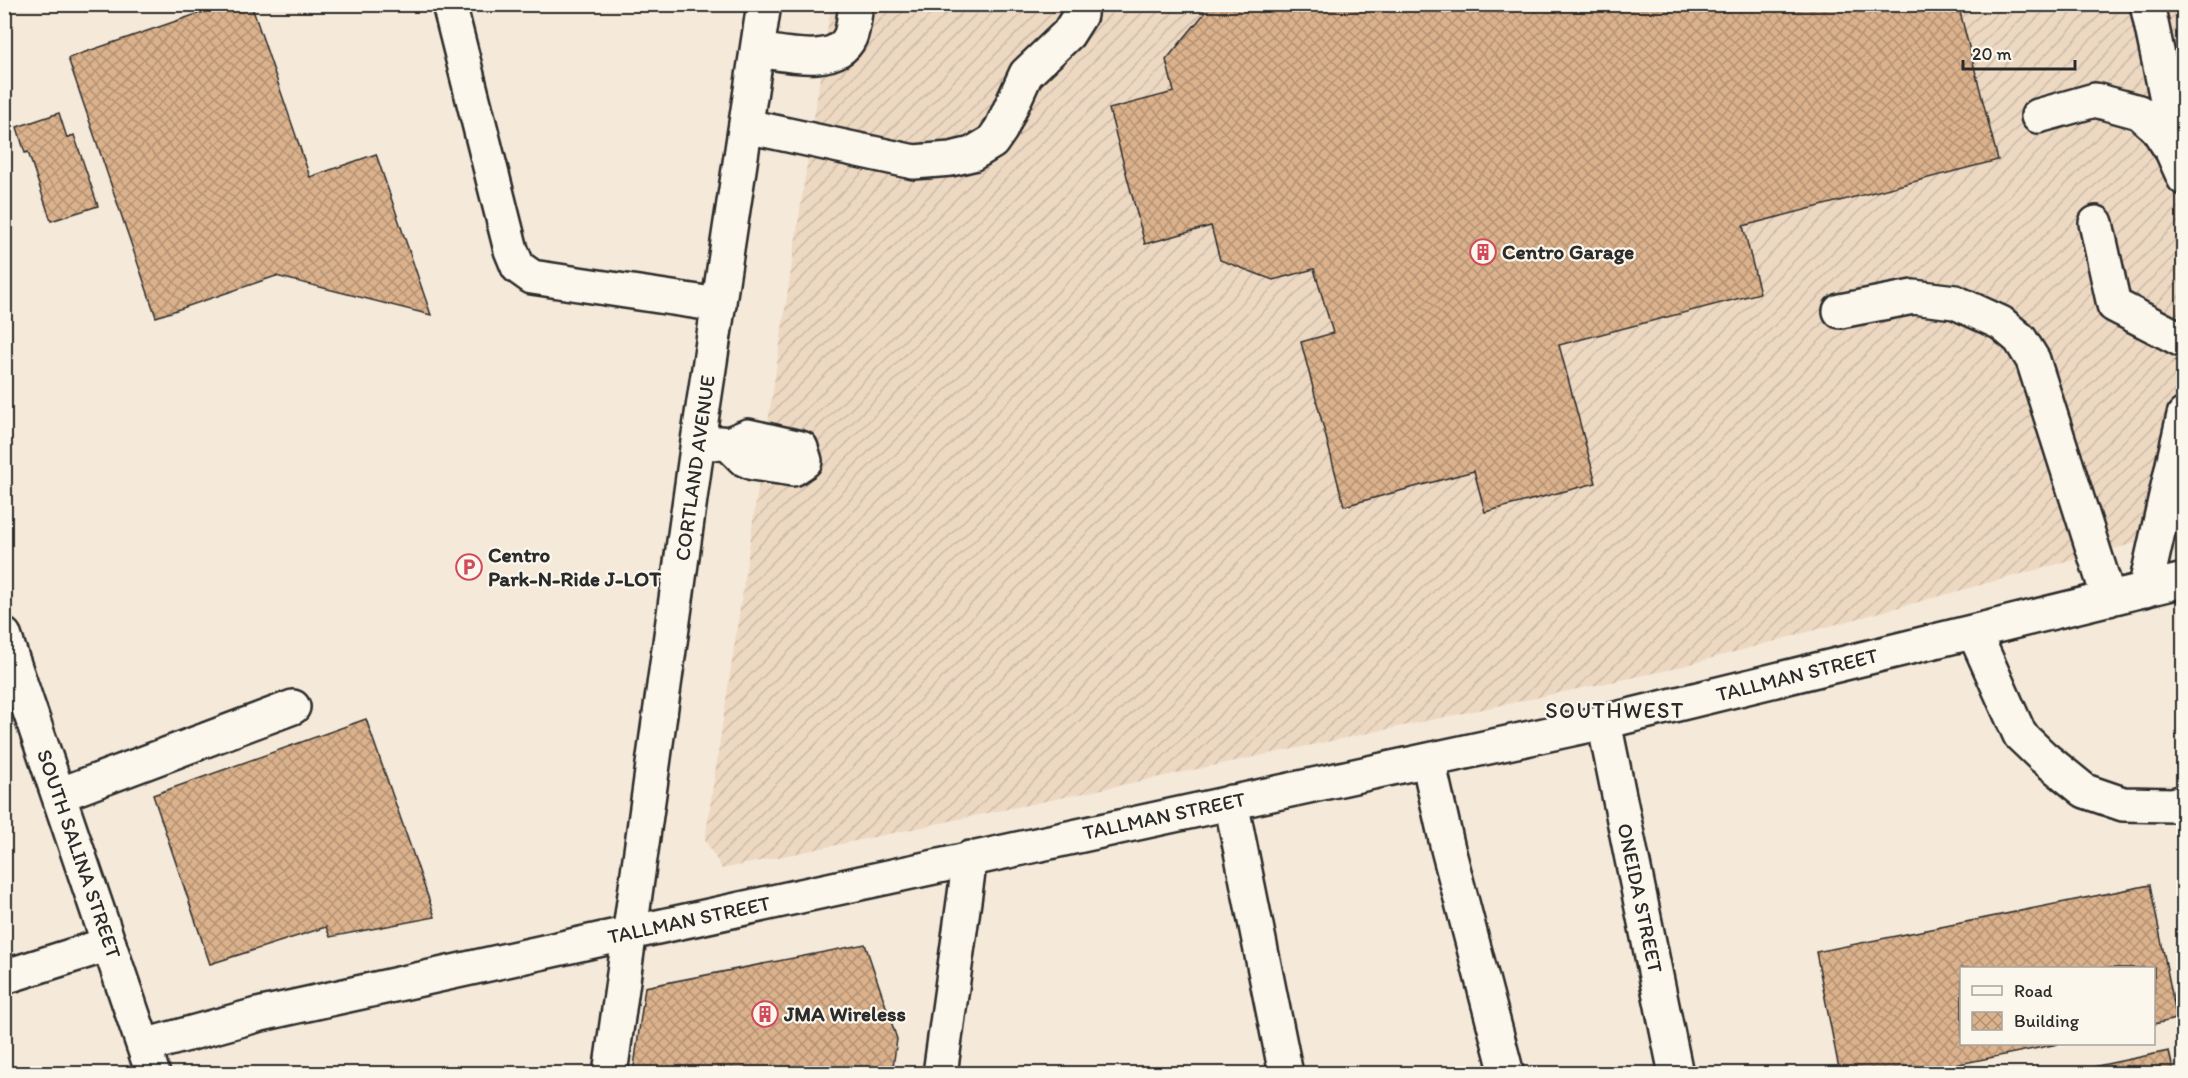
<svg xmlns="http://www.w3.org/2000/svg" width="2188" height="1078" viewBox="0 0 2188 1078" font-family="Itim,sans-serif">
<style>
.industrial{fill:url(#industrial-furrows)}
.building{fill:url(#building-cross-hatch);stroke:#2b2b2b;stroke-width:1.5}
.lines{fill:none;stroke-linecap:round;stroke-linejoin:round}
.minor-casing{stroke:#2b2b2b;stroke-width:38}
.major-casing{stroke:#2b2b2b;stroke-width:38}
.minor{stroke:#fbf7ec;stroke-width:33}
.major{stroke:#fbf7ec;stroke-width:33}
.labels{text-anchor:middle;stroke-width:4.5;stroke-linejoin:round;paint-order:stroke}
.poi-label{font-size:21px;font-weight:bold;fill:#2b2b2b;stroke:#fbf7ec;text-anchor:start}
.street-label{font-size:21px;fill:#2b2b2b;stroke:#fbf7ec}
.neighbourhood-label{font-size:22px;letter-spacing:1.5px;fill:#2b2b2b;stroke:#fbf7ec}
</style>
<defs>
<pattern id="industrial-furrows" width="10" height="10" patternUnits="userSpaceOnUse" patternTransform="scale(1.5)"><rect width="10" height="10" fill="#edd8c2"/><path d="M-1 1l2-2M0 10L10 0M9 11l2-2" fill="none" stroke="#cbbaa7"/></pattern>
<pattern id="building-cross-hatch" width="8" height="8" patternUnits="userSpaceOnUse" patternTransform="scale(1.5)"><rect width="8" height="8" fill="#dbb28c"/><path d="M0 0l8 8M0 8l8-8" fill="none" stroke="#b29173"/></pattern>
</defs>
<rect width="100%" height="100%" fill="#f5e9d9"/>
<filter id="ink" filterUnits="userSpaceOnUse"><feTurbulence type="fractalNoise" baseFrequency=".0167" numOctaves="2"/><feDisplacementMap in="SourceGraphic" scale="12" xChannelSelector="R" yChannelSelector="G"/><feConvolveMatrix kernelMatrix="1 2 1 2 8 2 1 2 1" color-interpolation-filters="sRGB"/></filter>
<g filter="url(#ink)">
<!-- industrial -->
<path class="industrial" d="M 831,5 L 2183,5 L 2183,530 L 1668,670 L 722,869 L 705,840 Z"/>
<!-- building -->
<path class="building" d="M 226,4 L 251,4 L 310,177 L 376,154 L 431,315 L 276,276 L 156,317 L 68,58 Z
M 1202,4 L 1958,4 L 1998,160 L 1743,226 L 1760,293 L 1559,345 L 1596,483 L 1485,512 L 1474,471 L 1344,506 L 1301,342 L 1333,333 L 1314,269 L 1273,280 L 1220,260 L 1211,226 L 1145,244 L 1109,109 L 1174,92 L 1166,60 L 1204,14 Z
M 59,113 L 67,138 L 74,135 L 98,206 L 51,221 L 28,152 L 25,153 L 17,127 Z
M 366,719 L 435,917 L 330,937 L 326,927 L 210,964 L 153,795 Z
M 2150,885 L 2177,1019 L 2154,1024 L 2154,968 L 1962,968 L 1962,1044 L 2058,1044 L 1910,1074 L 1840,1074 L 1816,952 Z
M 865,944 L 897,1039 L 892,1074 L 633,1074 L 645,987 Z
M 2169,1051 L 2174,1074 L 2059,1074 Z"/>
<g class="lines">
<!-- minor casing -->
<g class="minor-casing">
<path id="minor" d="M 449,4 L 511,250 L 518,267 L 532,277 L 719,305
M 2147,4 L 2178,151
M 757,50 C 783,53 836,68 850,37 C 854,28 854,15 856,4
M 2038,116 L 2095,100 L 2139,112 L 2157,128 L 2172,151 L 2184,178
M 746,126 L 914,162 L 951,159 L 972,154 L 992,142 L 1001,129 L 1026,74 L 1068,34 L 1080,15 L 1081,4
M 2096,223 L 2114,305 L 2184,341
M 1840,311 L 1913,297 L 1955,302 L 2001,323 L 2020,339 L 2033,360 L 2109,599
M 698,441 L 729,444 L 748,436 L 801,448 L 805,461 L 793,469 L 753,463 L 744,459 L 729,444
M 2145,590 L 2184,415
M 1974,632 L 2020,735 L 2043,757 L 2085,791 L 2123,804 L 2173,805 L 2184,802
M 1604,722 L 1676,1074
M 1428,760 L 1448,849 L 1507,1074
M 59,795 L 293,707
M 1231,802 L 1286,1074
M 4,977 L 109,944
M 144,1046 L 257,1015 L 630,933 L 1604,722 L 2184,580
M 610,1074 L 698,441 L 764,4
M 940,1074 L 970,858"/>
</g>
<!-- major casing -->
<g class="major-casing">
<path id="major" d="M 4,635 L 153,1074"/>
</g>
<!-- minor -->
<use href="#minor" class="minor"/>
<!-- major -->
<use href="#major" class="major"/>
</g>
</g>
<!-- icons -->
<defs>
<g id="building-ring" transform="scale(1.35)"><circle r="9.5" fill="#fbf7ec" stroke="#d1495b" stroke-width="1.5"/><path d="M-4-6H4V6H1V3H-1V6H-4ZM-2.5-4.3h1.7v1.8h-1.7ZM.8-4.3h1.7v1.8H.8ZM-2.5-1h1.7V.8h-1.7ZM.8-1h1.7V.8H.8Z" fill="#d1495b"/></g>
<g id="parking-ring" transform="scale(1.35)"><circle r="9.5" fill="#fbf7ec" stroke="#d1495b" stroke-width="1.5"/><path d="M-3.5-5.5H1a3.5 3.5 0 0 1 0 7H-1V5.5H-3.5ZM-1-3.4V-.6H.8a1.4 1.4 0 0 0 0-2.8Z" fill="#d1495b"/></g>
</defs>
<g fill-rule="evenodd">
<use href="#building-ring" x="1483" y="252"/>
<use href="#parking-ring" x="469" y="567"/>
<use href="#building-ring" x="765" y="1014"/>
</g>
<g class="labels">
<!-- poi labels -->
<g class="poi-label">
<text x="1502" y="259">Centro Garage</text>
<text x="488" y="562">Centro<tspan x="488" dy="24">Park-N-Ride J-LOT</tspan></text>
<text x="784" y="1021">JMA Wireless</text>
</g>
<!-- street labels -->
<g class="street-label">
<text transform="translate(695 468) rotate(-82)" y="7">CORTLAND AVENUE</text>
<text transform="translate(1797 675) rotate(-14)" y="7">TALLMAN STREET</text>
<text transform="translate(1164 816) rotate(-12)" y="7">TALLMAN STREET</text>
<text transform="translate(79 854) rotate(71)" y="7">SOUTH SALINA STREET</text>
<text transform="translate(1640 898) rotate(78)" y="7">ONEIDA STREET</text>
<text transform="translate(689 920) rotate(-12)" y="7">TALLMAN STREET</text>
</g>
<!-- neighbourhood labels -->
<g class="neighbourhood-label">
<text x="1615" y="718">SOUTHWEST</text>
</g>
</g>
<!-- margin -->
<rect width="2188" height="1078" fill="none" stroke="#fbf7ec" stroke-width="24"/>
<rect x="12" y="12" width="2164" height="1054" fill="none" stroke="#2b2b2b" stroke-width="2" filter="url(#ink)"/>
<!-- legend -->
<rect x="1960" y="967" width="195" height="78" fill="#fbf7ec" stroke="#a8a59f" stroke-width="1.5"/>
<rect x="1972" y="986" width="30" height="9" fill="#fbf7ec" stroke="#a8a59f" stroke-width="1.5"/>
<text x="2014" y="997" font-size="18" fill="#2b2b2b">Road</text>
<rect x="1972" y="1012" width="30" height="18" fill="url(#building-cross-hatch)" stroke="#a8a59f" stroke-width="1.5"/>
<text x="2014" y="1027" font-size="18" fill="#2b2b2b">Building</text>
<!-- scale -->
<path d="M1963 60v9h112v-9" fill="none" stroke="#2b2b2b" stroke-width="3"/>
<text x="1972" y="60" font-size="18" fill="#2b2b2b" stroke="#fbf7ec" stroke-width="4.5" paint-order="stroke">20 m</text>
</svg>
